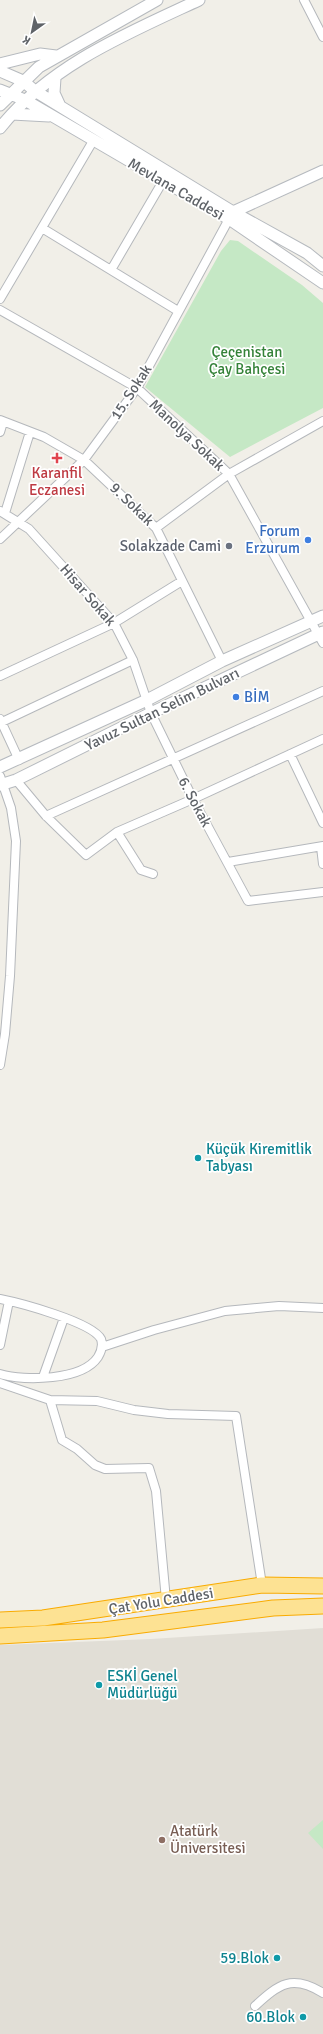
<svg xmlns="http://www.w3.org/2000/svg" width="323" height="2034" viewBox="0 0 323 2034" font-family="Signika,sans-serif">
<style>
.education{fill:#e1ded6}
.green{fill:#c5e8c5}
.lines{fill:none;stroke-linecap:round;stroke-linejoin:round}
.street-casing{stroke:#b5b8bc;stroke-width:10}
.secondary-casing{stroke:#b6babf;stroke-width:13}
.highway-casing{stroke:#f9ab00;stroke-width:17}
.street{stroke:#fff;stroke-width:8}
.secondary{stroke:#fff;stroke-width:11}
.highway{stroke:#fde293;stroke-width:15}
.health-dot{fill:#e0444e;stroke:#fff;stroke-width:1.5}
.shop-dot{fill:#3f7fe0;stroke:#fff;stroke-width:1.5}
.worship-dot{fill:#6b7280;stroke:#fff;stroke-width:1.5}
.culture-dot{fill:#0f9aa8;stroke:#fff;stroke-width:1.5}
.education-dot{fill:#8d6e63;stroke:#fff;stroke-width:1.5}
.labels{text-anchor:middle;stroke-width:3.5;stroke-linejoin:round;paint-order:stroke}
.street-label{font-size:15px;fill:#5f6368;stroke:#fff}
.park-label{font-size:15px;fill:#348238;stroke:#fff}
.health-label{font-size:15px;fill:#be3a42;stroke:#fff}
.shop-label{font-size:15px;fill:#366cbe;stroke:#fff;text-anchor:end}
.worship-label{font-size:15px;fill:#5b616d;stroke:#fff;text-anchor:end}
.culture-label{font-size:15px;fill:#0d838f;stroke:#fff;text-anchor:start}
.education-label{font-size:15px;fill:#785e54;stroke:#fff;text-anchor:start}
</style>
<rect width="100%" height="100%" fill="#f1efe8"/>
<!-- education -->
<path class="education" d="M 323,1628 L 323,2034 L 0,2034 L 0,1645 L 151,1639 Z"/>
<!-- green -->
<path class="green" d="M 230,240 L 238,241 L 302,285 L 323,303 L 323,408 L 230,457 L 145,387 L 221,251 Z
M 323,1820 L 323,1849 L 308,1833 Z"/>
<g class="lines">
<!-- street casing -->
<g class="street-casing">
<path id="street" d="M 304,0 L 323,37
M 42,228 L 178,311
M 111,270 L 163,181
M 0,299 L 93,141
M 0,310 L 137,388 L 229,474 L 323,643
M 0,420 L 44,437 L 84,460 L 156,528 L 222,661
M 0,432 L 3,422
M 0,511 L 29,529 L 114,623 L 133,660 L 151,713 L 193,799 L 248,901 L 323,892
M 5,513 L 30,432
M 156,528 L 229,474 L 323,421
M 0,539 L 84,460 L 137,388 L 229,219
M 0,676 L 114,623 L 182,581
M 0,719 L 19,760
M 2,722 L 133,660
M 290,754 L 323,823
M 0,776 L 11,808 L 16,841 L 10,976 L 5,1034 L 0,1065
M 16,780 L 46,816 L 86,855 L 117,832 L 193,799 L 323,739
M 46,816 L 323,691
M 117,832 L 141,870 L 153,874
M 321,847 L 323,864
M 228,862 L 323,846
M 0,1299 C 20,1303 92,1322 101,1339 C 103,1345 101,1352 98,1357 C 82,1381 25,1381 0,1374
M 0,1345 L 9,1301
M 102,1347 L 154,1330 L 225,1311 L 279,1306 L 323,1308
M 43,1377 L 64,1318
M 0,1383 L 50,1400 L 62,1440 L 77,1449 L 95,1465 L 105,1469 L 149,1468 L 156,1491 L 166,1600
M 50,1400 L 97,1401 L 134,1410 L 168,1414 L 236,1416 L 262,1585
M 255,2006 C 279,1984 292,1974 323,1993"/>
</g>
<!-- secondary casing -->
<g class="secondary-casing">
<path id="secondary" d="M 0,64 L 40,54 L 56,56
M 0,71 L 23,81 L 35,91 L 233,212 L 307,253 L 323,266
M 55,78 L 54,93 L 60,106
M 0,90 L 25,100 L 229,219 L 323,283
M 0,105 L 39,67 L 157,0
M 12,114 L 49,116
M 0,128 C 50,65 128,33 199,0
M 231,216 L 233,212 L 323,171
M 0,767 L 147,700 L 222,661 L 323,616
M 0,785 L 16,780 L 151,713 L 323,632"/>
</g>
<!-- highway casing -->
<g class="highway-casing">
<path id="highway" d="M 0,1620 L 43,1618 L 262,1585 L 323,1586
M 0,1636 L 103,1630 L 273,1608 L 323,1606"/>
</g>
<!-- street -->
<use href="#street" class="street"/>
<!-- secondary -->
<use href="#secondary" class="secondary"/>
<!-- highway -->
<use href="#highway" class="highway"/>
</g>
<!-- markers -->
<path class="health-dot" d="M55 452h4v4h4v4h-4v4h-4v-4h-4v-4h4z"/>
<g class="shop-dot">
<circle cx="308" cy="540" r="4"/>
<circle cx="236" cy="697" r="4"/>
</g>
<circle class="worship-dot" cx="229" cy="546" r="4"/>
<g class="culture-dot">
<circle cx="198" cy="1158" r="4"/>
<circle cx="99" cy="1685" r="4"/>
<circle cx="277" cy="1958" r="4"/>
<circle cx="303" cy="2017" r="4"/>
</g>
<circle class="education-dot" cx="162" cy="1840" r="4"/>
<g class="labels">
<!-- street labels -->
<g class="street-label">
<text transform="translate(176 189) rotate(30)" y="5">Mevlana Caddesi</text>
<text transform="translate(131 392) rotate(-57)" y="5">15. Sokak</text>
<text transform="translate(187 435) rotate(43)" y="5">Manolya Sokak</text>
<text transform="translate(132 504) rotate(44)" y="5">9. Sokak</text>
<text transform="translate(88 595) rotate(49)" y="5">Hisar Sokak</text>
<text transform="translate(162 709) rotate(-26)" y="5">Yavuz Sultan Selim Bulvarı</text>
<text transform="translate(195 802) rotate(62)" y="5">6. Sokak</text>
<text transform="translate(161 1601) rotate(-9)" y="5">Çat Yolu Caddesi</text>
</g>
<!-- park labels -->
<g class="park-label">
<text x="247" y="357">Çeçenistan<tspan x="247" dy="17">Çay Bahçesi</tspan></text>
</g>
<!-- health labels -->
<g class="health-label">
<text x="57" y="478">Karanfil<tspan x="57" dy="17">Eczanesi</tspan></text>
</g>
<!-- shop labels -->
<g class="shop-label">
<text x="300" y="536">Forum<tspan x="300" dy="17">Erzurum</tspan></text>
<text x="244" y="702" text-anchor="start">BİM</text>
</g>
<!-- worship labels -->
<g class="worship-label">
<text x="221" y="551">Solakzade Cami</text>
</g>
<!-- culture labels -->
<g class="culture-label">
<text x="206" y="1154">Küçük Kiremitlik<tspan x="206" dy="17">Tabyası</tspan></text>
<text x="107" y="1681">ESKİ Genel<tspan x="107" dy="17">Müdürlüğü</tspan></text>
<text x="269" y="1963" text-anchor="end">59.Blok</text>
<text x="295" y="2022" text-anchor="end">60.Blok</text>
</g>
<!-- education labels -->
<g class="education-label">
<text x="170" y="1836">Atatürk<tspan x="170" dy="17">Üniversitesi</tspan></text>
</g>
</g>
<!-- north arrow -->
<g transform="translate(32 32) rotate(213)" stroke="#ffffff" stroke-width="3" paint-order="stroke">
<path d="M0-3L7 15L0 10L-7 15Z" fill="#5f6368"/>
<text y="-6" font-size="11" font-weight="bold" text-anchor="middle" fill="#5f6368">K</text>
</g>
</svg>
